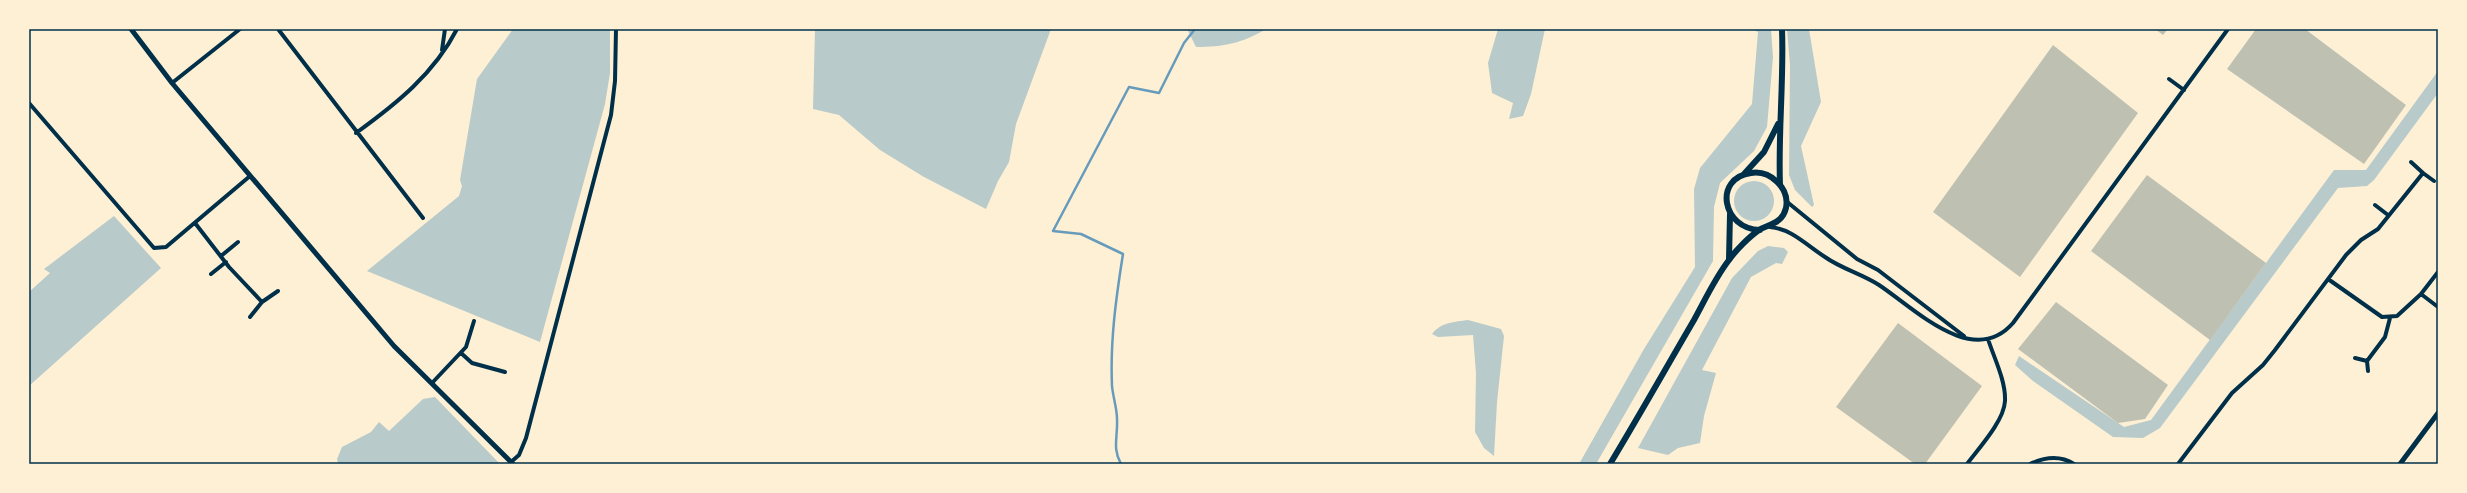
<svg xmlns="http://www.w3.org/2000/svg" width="2467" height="493" viewBox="0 0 2467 493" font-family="Merriweather,serif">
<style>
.green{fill:#b9caca}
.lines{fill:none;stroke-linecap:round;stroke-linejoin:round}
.stream{stroke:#669bbc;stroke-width:2.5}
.building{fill:#bec0b2}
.minor{stroke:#003049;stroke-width:4}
.tertiary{stroke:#003049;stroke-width:5}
.secondary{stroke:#003049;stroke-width:6}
.neatline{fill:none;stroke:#003049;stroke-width:1.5}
</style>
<rect width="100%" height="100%" fill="#fdf0d5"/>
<!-- green -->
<path class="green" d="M 513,29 L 610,29 L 610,73 L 605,104 L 540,342 L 367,271 L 459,196 L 462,186 L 460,180 L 477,79 Z
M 815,29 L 1051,29 L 1016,124 L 1009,162 L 998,181 L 986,209 L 924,177 L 880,150 L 839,115 L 813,109 Z
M 1187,29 L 1266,29 C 1243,43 1223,47 1196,47 Z
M 1498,29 L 1545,29 L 1531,94 L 1523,116 L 1509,119 L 1513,103 L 1492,93 L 1488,63 Z
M 1752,29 L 1771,29 L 1773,57 L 1767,127 L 1754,151 L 1720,183 L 1714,207 L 1713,261 L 1596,464 L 1579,464 L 1644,349 L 1695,267 L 1694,189 L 1700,168 L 1752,104 L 1758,32 Z
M 1787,29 L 1809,29 L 1821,102 L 1801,146 L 1814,205 L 1812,207 L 1795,190 L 1789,175 L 1790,66 Z
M 2438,71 L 2438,93 L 2374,180 L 2367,186 L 2338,188 L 2160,428 L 2143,438 L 2113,437 L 2033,381 L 2015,365 L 2019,356 L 2124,427 L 2151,420 L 2334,170 L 2366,170 Z
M1734 201a20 20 0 1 1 40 0a20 20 0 1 1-40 0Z
M 114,216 L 161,268 L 29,386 L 29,292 L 50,273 L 44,269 Z
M 1768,246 L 1784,248 L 1788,252 L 1782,264 L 1776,263 L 1751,277 L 1702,370 L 1716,373 L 1704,416 L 1700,443 L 1678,448 L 1668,455 L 1638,448 L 1732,278 L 1758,251 Z
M 1468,320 L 1501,329 L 1504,336 L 1497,402 L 1494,456 L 1484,448 L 1475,432 L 1476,373 L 1473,335 L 1438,337 L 1432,334 C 1441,322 1455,322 1468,320 Z
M 435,397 L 500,464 L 338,464 L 337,459 L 342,447 L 371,432 L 379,422 L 389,431 L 423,399 Z"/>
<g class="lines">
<!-- stream -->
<path class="stream" d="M 1121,464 C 1112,448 1118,437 1117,419 C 1117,408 1113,397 1112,386 C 1110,341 1116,298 1123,254 L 1081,234 L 1053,231 L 1129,87 L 1159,93 L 1184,43 L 1195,29"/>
</g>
<!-- building -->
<path class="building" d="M 2155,29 L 2168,29 L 2163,35 Z
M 2256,29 L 2305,29 L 2406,105 L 2364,164 L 2227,69 Z
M 2053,45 L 2138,113 L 2020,277 L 1933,212 Z
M 2147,175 L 2266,263 L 2210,340 L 2091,251 Z
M 2056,302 L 2168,385 L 2145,419 L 2118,423 L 2018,349 Z
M 1898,323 L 1982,386 L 1925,464 L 1915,464 L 1836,407 Z"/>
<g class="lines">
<!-- minor -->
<path class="minor" d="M 278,29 L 423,218
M 442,50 L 445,29
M 2169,79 L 2184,90
M 172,83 L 240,29
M 29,103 L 154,248 L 166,247 L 250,176
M 356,133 C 396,104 434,74 457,29
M 2423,173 L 2434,181
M 1786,201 L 1857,259 L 1878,270 L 1964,336
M 2375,205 L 2388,215
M 195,223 L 229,267 L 262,302
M 1770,227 C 1792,229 1806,245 1825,257 C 1842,269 1862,274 1879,285 C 1914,308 1973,369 2013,323 L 2228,29
M 221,256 L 238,242
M 211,274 L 226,262
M 2328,279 L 2382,317 L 2397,316 L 2421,294 L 2438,307
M 2421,294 L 2438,272
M 250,317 L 262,302 L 278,291
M 461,353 L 472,363 L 505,372
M 2355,358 L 2367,361
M 2368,371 L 2367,361 L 2385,337 L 2390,318
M 432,383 L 466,347 L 474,321
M 511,462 L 519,455 L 526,438 L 611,115 L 615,81 L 616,29
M 1967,464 C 1979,448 2004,421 2005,401 C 2006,381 1994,358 1988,339
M 2030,464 C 2045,457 2060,455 2074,464
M 2178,464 L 2232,393 L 2263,365 L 2275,350 L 2346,255 L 2361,240 L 2378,229 L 2423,173 L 2411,162"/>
<!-- tertiary -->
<path class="tertiary" d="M 131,29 L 172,83 L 394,346 L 513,464
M 2400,464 L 2438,413"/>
<!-- secondary -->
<path class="secondary" d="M 1744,174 L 1764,152 L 1778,124
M 1780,185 C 1778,133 1784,81 1782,29
M 1729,259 L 1730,214
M 1610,464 C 1639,416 1666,368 1694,320 C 1705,300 1715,278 1729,260 C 1736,250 1749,237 1759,230 C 1769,224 1782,224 1786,208 C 1790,188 1770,170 1751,173 C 1713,178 1722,229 1760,230"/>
</g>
<!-- border -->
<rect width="2467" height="493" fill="none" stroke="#fdf0d5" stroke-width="60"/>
<rect x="30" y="30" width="2407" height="433" class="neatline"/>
</svg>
